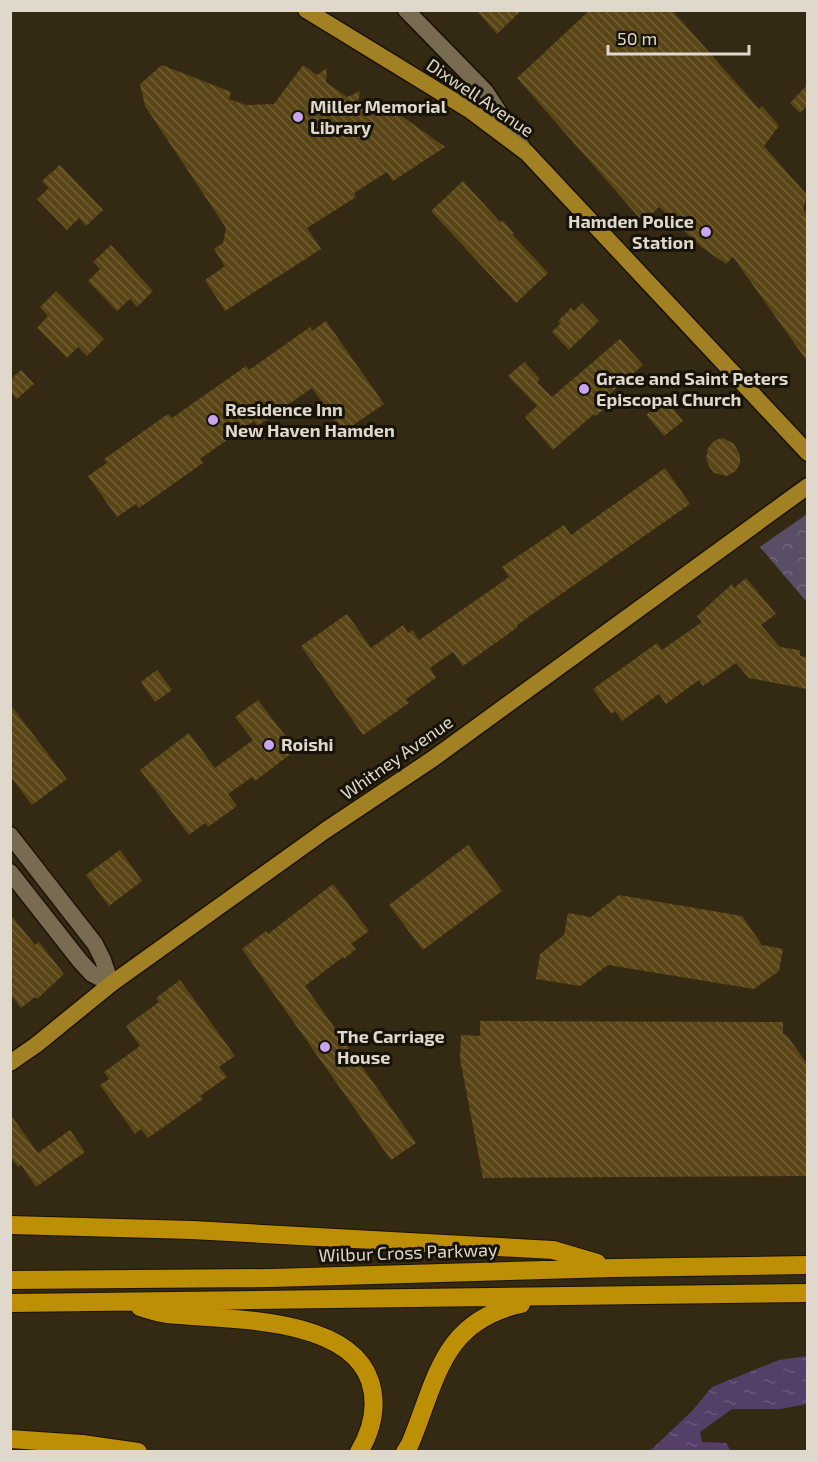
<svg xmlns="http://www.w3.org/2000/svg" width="818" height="1462" viewBox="0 0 818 1462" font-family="'Exo 2',sans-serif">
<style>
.park{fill:url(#park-crowns)}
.water{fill:url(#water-ripples)}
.building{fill:url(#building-back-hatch)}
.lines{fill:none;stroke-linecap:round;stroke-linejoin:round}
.minor-casing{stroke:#1b1200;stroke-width:19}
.primary-casing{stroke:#1b1200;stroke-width:19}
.motorway-casing{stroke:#1b1200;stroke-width:20}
.minor{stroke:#776b52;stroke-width:16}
.primary{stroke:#a18123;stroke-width:16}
.motorway{stroke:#bd8f04;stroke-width:18}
.poi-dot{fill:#c9a5ee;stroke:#171309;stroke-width:2}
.labels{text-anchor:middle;stroke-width:6;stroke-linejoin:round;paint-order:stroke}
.street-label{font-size:18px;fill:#dfd8cb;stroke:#171309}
.poi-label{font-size:18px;font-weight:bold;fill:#dfd8cb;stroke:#171309;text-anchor:start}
</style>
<defs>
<pattern id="park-crowns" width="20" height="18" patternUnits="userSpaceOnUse" patternTransform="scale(1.5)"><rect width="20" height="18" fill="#5a4e67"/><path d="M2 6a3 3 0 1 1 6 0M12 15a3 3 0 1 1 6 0" fill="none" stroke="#71677b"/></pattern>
<pattern id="water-ripples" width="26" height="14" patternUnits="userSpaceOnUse" patternTransform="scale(1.5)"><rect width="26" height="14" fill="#533f67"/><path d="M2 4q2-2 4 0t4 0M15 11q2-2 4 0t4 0" fill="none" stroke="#6b5a7b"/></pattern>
<pattern id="building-back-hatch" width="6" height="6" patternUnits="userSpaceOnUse" patternTransform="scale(1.5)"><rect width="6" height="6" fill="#594515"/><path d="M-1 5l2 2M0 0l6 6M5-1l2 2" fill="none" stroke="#705f36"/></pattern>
</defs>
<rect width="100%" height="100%" fill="#342912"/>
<!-- park -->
<path class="park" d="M 807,514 L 808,598 L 805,600 L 760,547 Z"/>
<!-- water -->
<path class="water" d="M 807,1356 L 807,1404 L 780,1409 L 732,1409 L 700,1432 L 702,1442 L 726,1443 L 731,1451 L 650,1451 L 692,1411 L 712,1387 L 779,1360 Z"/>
<!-- building -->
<path class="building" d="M 476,10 L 522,10 L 497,34 Z
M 590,10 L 672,10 L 759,109 L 762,106 L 779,126 L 764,146 L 807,195 L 803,209 L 807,215 L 807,361 L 733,257 L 726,264 L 700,246 L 659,207 L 643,222 L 517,78 Z
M 162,65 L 231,92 L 229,99 L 246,105 L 274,104 L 303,65 L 317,75 L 327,68 L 326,82 L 347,97 L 360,91 L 358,105 L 371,115 L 389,107 L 445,147 L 393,181 L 387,172 L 354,193 L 356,197 L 307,228 L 321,249 L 225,311 L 205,280 L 225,266 L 214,249 L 223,243 L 226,228 L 145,106 L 140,84 Z
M 807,85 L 807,106 L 800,113 L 790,103 Z
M 60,165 L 103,210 L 86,226 L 79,218 L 67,230 L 37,199 L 49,188 L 42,181 Z
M 463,181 L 500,222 L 503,221 L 514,233 L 512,234 L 548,273 L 516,303 L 431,211 Z
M 111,245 L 153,291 L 137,307 L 130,299 L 117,311 L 88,281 L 100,269 L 93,262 Z
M 56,291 L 104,339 L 87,356 L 78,347 L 67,358 L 37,328 L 48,316 L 40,307 Z
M 582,303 L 599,321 L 569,350 L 552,332 L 560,324 L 558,321 L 571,308 L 574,311 Z
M 326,321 L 384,404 L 343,432 L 312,388 L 257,426 L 254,421 L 200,459 L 203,463 L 139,508 L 136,504 L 117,517 L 88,476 L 107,463 L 104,459 L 168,414 L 172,418 L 246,366 L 249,370 L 310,327 L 312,331 Z
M 620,339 L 643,365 L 604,399 L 609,405 L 596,416 L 594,414 L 553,450 L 525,417 L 537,406 L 508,376 L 524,362 L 540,379 L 537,382 L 552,397 Z
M 21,370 L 34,384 L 17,399 L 10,392 L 10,380 Z
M 665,399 L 683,421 L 664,436 L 646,415 Z
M 723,438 L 734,444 L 740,455 L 740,463 L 736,471 L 727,476 L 714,473 L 709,466 L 706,458 L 708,448 L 715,440 Z
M 665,468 L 690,504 L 517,625 L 518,627 L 463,666 L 453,652 L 430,668 L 436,678 L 406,699 L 409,703 L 363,735 L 301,646 L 347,614 L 371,648 L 403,625 L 408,633 L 412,630 L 419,640 L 509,577 L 502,567 L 564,525 L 571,535 Z
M 746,578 L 776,614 L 761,625 L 780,647 L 800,650 L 800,656 L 807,657 L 807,689 L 749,678 L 736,663 L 703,686 L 699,680 L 666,704 L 659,694 L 622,721 L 615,711 L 611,714 L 593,689 L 657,643 L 662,650 L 702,622 L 697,616 L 732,584 L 734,588 Z
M 157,670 L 172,690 L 155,702 L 141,682 Z
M 258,700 L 296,750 L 255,781 L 252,777 L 228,794 L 237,806 L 208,827 L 205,823 L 189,835 L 140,770 L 189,733 L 215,768 L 253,740 L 235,717 Z
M 10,704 L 67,779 L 32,805 L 10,776 Z
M 468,845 L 502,891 L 423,950 L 389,905 Z
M 120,850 L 142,881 L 109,906 L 86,875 Z
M 333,884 L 369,931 L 351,944 L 356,949 L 344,959 L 343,957 L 305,986 L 416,1143 L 391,1160 L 242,949 L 266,931 L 268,934 Z
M 619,895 L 742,916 L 762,945 L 783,949 L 779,971 L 754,989 L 608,965 L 580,986 L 536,979 L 540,954 L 564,935 L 568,913 L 591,917 Z
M 10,914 L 35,945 L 39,942 L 64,974 L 37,999 L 35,997 L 21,1008 L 10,994 Z
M 180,980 L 235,1056 L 219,1067 L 227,1077 L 200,1096 L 203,1099 L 148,1138 L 141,1129 L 135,1134 L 100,1085 L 109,1079 L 104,1072 L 140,1046 L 126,1026 L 159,1002 L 156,998 Z
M 480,1021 L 783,1022 L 783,1033 L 788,1037 L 807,1064 L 807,1176 L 483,1178 L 460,1059 L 461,1035 L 480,1036 Z
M 10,1114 L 38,1153 L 70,1130 L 85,1152 L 36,1187 L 21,1165 L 18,1167 L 10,1157 Z"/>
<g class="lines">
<!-- minor casing -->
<g class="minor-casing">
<path id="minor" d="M 406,10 L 485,91 L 524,150
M 10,835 L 95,944 L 103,960 L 111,984
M 10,872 L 80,961 L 92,974 L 111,984"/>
</g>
<!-- primary casing -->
<g class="primary-casing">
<path id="primary" d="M 306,10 L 471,111 L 527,153 L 808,453
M 10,1063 L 36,1045 L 111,984 L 326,830 L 434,758 L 808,486"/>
</g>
<!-- motorway casing -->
<g class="motorway-casing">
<path id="motorway" d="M 10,1225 L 192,1230 L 553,1250 L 597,1263
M 10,1280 L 271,1278 L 613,1268 L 808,1265
M 10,1303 L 808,1293
M 140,1307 C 149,1310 158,1313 167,1314 C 224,1320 348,1315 370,1381 C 378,1406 372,1430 359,1452
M 10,1439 L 82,1444 L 138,1452
M 405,1452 L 410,1444 C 437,1379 442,1321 521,1304"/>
</g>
<!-- minor -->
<use href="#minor" class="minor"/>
<!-- primary -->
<use href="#primary" class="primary"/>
<!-- motorway -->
<use href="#motorway" class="motorway"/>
</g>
<!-- markers -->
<g class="poi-dot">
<circle cx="298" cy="117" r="6"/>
<circle cx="706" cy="232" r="6"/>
<circle cx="584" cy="389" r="6"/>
<circle cx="213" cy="420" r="6"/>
<circle cx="269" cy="745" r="6"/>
<circle cx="325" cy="1047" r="6"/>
</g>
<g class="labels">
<!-- street labels -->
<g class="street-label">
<text transform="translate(480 98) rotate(34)" y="6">Dixwell Avenue</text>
<text transform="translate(397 758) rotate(-35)" y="6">Whitney Avenue</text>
<text transform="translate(408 1253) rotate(-2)" y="6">Wilbur Cross Parkway</text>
</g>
<!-- poi labels -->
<g class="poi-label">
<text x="310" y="113">Miller Memorial<tspan x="310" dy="21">Library</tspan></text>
<text x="694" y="228" text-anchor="end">Hamden Police<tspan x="694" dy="21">Station</tspan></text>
<text x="596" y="385">Grace and Saint Peters<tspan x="596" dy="21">Episcopal Church</tspan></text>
<text x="225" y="416">Residence Inn<tspan x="225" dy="21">New Haven Hamden</tspan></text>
<text x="281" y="751">Roishi</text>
<text x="337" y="1043">The Carriage<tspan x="337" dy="21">House</tspan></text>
</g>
</g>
<!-- border -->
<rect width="818" height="1462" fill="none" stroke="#dfd8cb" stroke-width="24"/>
<!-- scale -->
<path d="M608 45v9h141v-9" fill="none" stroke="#dfd8cb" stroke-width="3"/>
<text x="617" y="45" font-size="18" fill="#dfd8cb" stroke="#171309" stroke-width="4.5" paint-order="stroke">50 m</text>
</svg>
